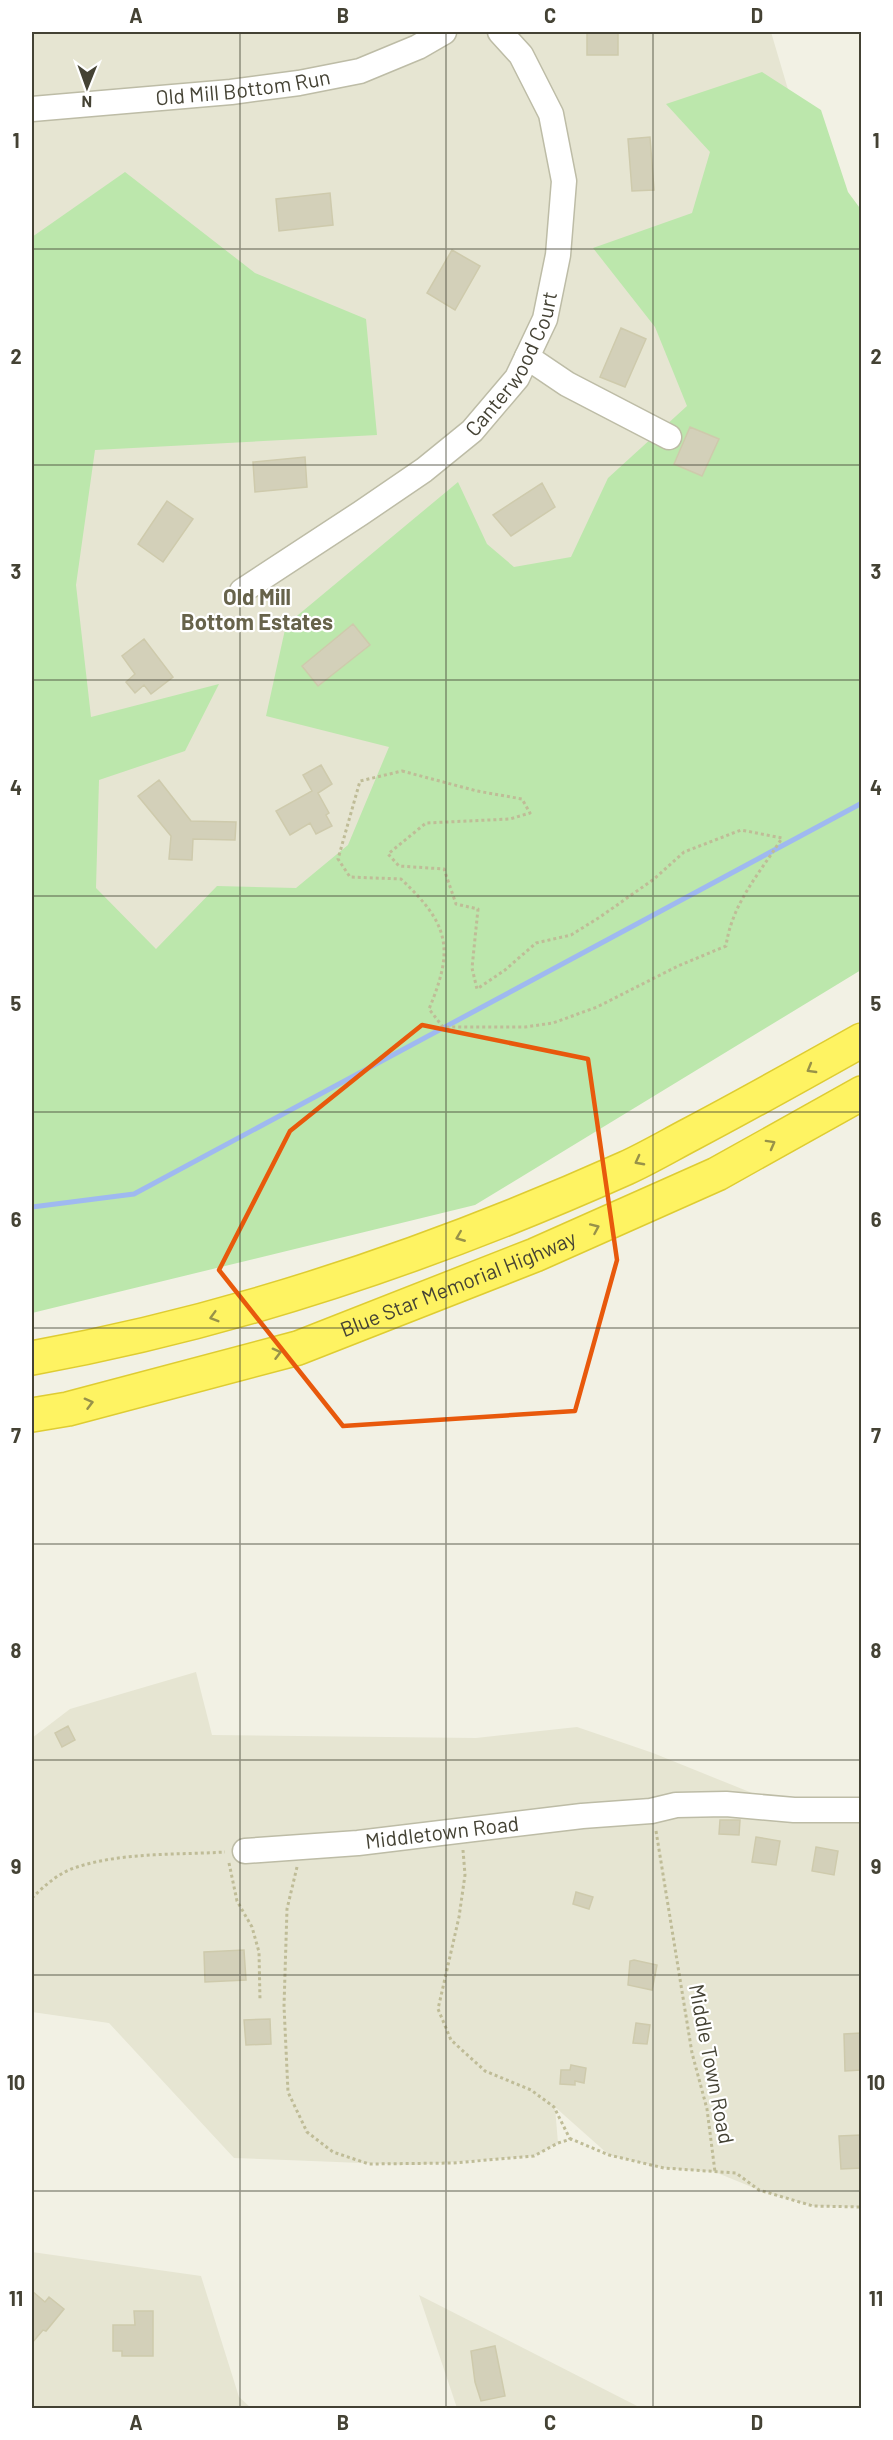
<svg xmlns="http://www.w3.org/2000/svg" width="893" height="2440" viewBox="0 0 893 2440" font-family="Barlow,sans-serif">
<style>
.residential{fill:#e6e5d2}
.green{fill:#bce7ac}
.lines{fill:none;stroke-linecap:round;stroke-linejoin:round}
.stream{stroke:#9fb9f0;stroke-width:5}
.building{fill:#d3d0b9;stroke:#cecaac;stroke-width:1.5}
.minor-casing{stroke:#bdbca6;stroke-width:27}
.highway-casing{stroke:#decc32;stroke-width:36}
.path{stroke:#bfbc97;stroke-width:3;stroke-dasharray:3 3;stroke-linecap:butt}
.minor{stroke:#fff;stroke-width:24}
.highway{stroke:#fef362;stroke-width:33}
.oneway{stroke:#989249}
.marked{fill:none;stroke:#e8590c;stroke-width:4.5;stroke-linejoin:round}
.grid{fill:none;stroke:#444234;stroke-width:1.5;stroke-opacity:0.55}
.labels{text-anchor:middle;stroke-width:4.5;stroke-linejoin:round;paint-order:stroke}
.street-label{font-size:21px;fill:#444234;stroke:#fff}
.neighbourhood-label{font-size:22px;font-weight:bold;fill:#67634b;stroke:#fff}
.neatline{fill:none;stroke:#444234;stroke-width:2}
.grid-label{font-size:20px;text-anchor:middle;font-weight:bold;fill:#444234}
</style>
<rect width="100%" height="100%" fill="#f2f1e4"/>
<!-- residential -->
<path class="residential" d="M 32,32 L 771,32 L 861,336 L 861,664 L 32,1034 Z
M 196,1672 L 212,1735 L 476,1738 L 577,1727 L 653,1753 L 794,1810 L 861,1810 L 861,2207 L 813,2206 L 759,2190 L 715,2172 L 664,2168 L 609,2155 L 555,2107 L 558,2143 L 534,2156 L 413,2165 L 234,2158 L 109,2023 L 32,2012 L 32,1738 L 70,1709 Z
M 32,2252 L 201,2276 L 239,2397 L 251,2408 L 32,2408 Z
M 419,2295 L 641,2408 L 457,2408 Z"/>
<!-- green -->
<path class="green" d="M 762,72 L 821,110 L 848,192 L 862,211 L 861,970 L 475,1205 L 32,1313 L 32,237 L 125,172 L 255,273 L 366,319 L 377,435 L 95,450 L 76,585 L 91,717 L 219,684 L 185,751 L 99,780 L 96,888 L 156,949 L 217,886 L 296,888 L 348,845 L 389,747 L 266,716 L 286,625 L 458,482 L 487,544 L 514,567 L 571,557 L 608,478 L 687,406 L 655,327 L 593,248 L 692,213 L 710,152 L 666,104 Z"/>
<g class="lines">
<!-- stream -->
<path class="stream" d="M 32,1207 L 134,1194 L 862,803"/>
</g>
<!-- building -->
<path class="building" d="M 587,32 L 618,32 L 618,55 L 587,55 Z
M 650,137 L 654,190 L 632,191 L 628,139 Z
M 330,193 L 333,225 L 279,231 L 276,199 Z
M 452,250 L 480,266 L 455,310 L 427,293 Z
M 621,328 L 646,339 L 625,387 L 600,377 Z
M 690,427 L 719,439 L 702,476 L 674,464 Z
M 305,457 L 307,487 L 255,492 L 253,462 Z
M 542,483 L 555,507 L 511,536 L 493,515 Z
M 167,501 L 193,519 L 163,562 L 138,544 Z
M 353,624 L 370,645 L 318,686 L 302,666 Z
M 144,639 L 173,677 L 151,694 L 144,685 L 135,693 L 126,682 L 135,674 L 122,656 Z
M 321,765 L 332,784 L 318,793 L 329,813 L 326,815 L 332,826 L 316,834 L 310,823 L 290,835 L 276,811 L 312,791 L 303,775 Z
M 159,780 L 191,821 L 236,822 L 235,840 L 193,839 L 192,860 L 169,859 L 171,836 L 138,796 Z
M 68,1726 L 75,1740 L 62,1747 L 55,1733 Z
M 720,1820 L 740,1820 L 739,1835 L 719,1834 Z
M 756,1837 L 780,1841 L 776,1865 L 752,1862 Z
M 816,1847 L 838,1851 L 834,1875 L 812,1871 Z
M 576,1892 L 593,1897 L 589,1909 L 573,1904 Z
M 244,1950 L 246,1980 L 205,1982 L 204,1952 Z
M 634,1960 L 657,1965 L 652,1990 L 628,1985 L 630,1961 Z
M 270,2019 L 271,2044 L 246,2045 L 244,2020 Z
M 636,2023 L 650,2025 L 647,2044 L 633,2043 Z
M 861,2033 L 861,2070 L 845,2071 L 844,2034 Z
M 571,2065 L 586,2068 L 584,2083 L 575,2081 L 575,2085 L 560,2084 L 561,2070 L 570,2070 Z
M 861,2135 L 861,2168 L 841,2169 L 839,2136 Z
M 32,2291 L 45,2302 L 49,2297 L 64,2309 L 46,2331 L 43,2330 L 32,2343 Z
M 134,2311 L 153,2311 L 153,2356 L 122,2356 L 122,2351 L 113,2351 L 113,2325 L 135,2325 Z
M 495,2346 L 505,2396 L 481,2401 L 475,2382 L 471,2351 Z"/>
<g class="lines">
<!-- minor casing -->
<g class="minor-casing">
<g id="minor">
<path id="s1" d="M 32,109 L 231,92 L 299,83 L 360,71 L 418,47 L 444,32"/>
<path d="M 527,357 L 567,384 L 669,437"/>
<path id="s2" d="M 242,591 L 361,513 L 424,470 L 472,431 L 517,378 L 545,319 L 558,255 L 564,181 L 551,114 L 521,55 L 500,32"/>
<path id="s3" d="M 245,1851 L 358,1843 L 582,1816 L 651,1811 L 676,1805 L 726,1804 L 794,1810 L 862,1810"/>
</g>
</g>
<!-- highway casing -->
<g class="highway-casing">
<g id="highway">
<path d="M 32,1358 C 237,1321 436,1253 626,1168 C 648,1158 670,1145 691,1134 C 748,1104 805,1072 862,1040"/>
<path id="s4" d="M 32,1415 L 68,1409 L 298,1348 L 535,1255 L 717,1174 L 862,1093"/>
</g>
</g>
<!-- path -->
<path class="path" d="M 402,771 L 477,791 L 522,799 L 530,813 L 510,819 L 426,823 L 388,854 L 399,866 L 444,869 L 456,904 L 478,909 L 472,968 L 477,989 L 505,970 L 536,943 L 571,935 L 600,917 L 654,879 L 684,852 L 741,830 L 782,838 C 760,873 732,903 726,946 L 678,966 L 597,1007 L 553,1023 L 525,1027 L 443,1027 L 429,1009 C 454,949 450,925 401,879 L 350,877 L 338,859 L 360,781 Z
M 656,1831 L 692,2053 L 707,2109 L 715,2172
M 463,1850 L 465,1875 L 459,1917 L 438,2009 L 451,2040 L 485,2071 L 531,2090 L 554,2107 L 570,2139
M 229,1863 L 237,1901 L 252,1927 L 259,1952 L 260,2000
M 297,1867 L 287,1909 L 284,2006 L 288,2092 L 307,2132 L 333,2152 L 369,2164 L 453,2163 L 534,2156 L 558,2143 L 571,2139 L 609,2155 L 664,2168 L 736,2173 L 759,2190 L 813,2206 L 862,2207
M 32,1898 C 45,1885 60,1872 77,1867 C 124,1852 177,1855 225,1852"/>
<!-- minor -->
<use href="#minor" class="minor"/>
<!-- highway -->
<use href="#highway" class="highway"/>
</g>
<!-- one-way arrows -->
<defs><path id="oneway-chevron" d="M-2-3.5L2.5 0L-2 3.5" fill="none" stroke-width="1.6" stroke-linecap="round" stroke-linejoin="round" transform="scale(1.5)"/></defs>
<g class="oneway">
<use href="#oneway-chevron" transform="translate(811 1069) rotate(150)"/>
<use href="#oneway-chevron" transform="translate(771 1144) rotate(-29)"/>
<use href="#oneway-chevron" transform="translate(639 1161) rotate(152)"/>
<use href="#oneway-chevron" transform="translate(595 1228) rotate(-24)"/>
<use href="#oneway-chevron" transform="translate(460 1237) rotate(158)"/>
<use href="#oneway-chevron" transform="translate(214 1317) rotate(164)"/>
<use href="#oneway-chevron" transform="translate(277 1353) rotate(-15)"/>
<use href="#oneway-chevron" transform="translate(89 1403) rotate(-15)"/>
</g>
<!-- marked area -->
<path class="marked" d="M 422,1025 L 588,1059 L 617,1260 L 575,1411 L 343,1426 L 219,1270 L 290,1131 Z"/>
<!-- grid -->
<path class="grid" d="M 240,32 L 240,2408M 446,32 L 446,2408M 653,32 L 653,2408M 32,249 L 862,249M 32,465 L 862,465M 32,680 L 862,680M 32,896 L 862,896M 32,1112 L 862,1112M 32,1328 L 862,1328M 32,1544 L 862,1544M 32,1760 L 862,1760M 32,1975 L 862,1975M 32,2191 L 862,2191"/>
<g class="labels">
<!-- street labels -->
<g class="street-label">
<text dy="7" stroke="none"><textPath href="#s1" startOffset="212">Old Mill Bottom Run</textPath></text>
<text dy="7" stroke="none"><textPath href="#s2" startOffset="360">Canterwood Court</textPath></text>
<text dy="7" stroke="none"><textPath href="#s4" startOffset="447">Blue Star Memorial Highway</textPath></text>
<text dy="7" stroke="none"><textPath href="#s3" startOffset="198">Middletown Road</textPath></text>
<text transform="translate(711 2064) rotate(79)" y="7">Middle Town Road</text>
</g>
<!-- neighbourhood labels -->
<g class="neighbourhood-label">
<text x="257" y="605">Old Mill<tspan x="257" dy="25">Bottom Estates</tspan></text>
</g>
</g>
<!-- border -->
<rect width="893" height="2440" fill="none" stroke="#ffffff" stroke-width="66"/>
<!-- north arrow -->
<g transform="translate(87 87) rotate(181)" stroke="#ffffff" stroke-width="4.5" paint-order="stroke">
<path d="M0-4.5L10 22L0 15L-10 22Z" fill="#444234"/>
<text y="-9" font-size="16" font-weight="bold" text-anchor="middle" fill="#444234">N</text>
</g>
<rect x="33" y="33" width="827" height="2374" class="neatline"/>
<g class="grid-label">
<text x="136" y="23">A</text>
<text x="343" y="23">B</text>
<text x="550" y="23">C</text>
<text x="757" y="23">D</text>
<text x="16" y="148">1</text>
<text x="876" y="148">1</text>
<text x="16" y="364">2</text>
<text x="876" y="364">2</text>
<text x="16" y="579">3</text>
<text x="876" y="579">3</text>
<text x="16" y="795">4</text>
<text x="876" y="795">4</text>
<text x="16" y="1011">5</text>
<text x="876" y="1011">5</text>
<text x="16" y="1227">6</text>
<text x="876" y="1227">6</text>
<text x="16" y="1443">7</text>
<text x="876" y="1443">7</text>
<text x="16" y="1658">8</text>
<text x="876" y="1658">8</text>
<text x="16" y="1874">9</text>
<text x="876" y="1874">9</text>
<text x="16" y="2090">10</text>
<text x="876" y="2090">10</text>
<text x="16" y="2306">11</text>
<text x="876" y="2306">11</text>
<text x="136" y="2430">A</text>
<text x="343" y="2430">B</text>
<text x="550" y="2430">C</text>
<text x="757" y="2430">D</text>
</g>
</svg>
